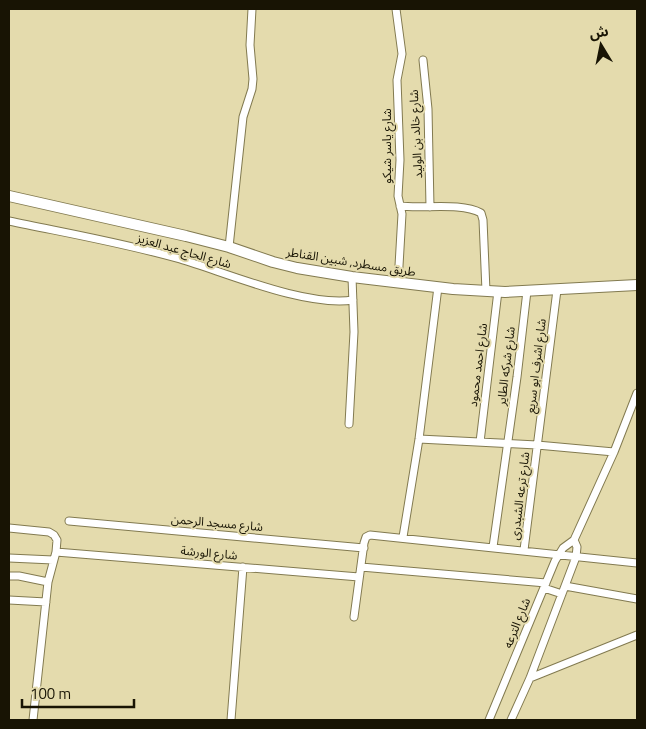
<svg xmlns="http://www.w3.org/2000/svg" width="646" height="729" viewBox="0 0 646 729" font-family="'Titillium Web','Noto Sans Arabic',sans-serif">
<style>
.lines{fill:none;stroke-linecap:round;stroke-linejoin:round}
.street-casing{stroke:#827a50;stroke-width:9}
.secondary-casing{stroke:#827a50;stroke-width:12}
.street{stroke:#fff;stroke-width:7}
.secondary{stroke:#fff;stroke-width:10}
.labels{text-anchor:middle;stroke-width:4;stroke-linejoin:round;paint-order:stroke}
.street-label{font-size:12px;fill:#181404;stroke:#e4dbad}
</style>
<rect width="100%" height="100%" fill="#e4dbad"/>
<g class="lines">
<!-- street casing -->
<g class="street-casing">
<path id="street" d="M 396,9 L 402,54 L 397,80 L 400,160 L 398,196 L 402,214 L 398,283
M 423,60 L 428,109 L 430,207
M 400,206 C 423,209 461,202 481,213 L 483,220 L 486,291
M 9,221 C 66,233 124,243 180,259 C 227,273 305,307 353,300
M 229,247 L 243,117 L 252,89 L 253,79 L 250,45 L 252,9
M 349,424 L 354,332 L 352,277
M 419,439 L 537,445 L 614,452
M 480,442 L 498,291
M 69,521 L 364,548
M 9,528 L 49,532 L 54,535 L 57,540 L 56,552 L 48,582 L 33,720
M 403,537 L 419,439 L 438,287
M 493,547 L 517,377 L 527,291
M 524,550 L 557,290
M 56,552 L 359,577
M 9,558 L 53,560
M 361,567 L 546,583
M 9,576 L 19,576 L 48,582
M 565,586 L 637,599
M 544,588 L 562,594
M 9,600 L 46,602
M 354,617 L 364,543 L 366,537 L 370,535 L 637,563
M 530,678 L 637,635
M 231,720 L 243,567
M 489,720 L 555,561 L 563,548 L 574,540 L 614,452 L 637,393
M 511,720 L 530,678 L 576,557 L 577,547 L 574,540"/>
</g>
<!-- secondary casing -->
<g class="secondary-casing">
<path id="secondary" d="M 9,196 L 186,236 L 229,247 L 273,262 L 297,268 L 352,277 L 453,289 L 505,292 L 637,285"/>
</g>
<!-- street -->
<use href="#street" class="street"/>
<!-- secondary -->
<use href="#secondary" class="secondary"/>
</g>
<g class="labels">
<!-- street labels -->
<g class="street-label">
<text transform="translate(416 134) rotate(-93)" y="4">شارع خالد بن الوليد</text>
<text transform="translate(387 146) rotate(-90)" y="4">شارع ياسر شيكو</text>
<text transform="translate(184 251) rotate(16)" y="4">شارع الحاج عبد العزيز</text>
<text transform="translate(351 262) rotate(9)" y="4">طريق مسطرد, شبين القناطر</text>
<text transform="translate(478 365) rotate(-83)" y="4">شارع احمد محمود</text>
<text transform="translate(506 366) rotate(-83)" y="4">شارع شركه الطاير</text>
<text transform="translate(536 366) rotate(-83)" y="4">شارع اشرف ابو سريع</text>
<text transform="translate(520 496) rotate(-83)" y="4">شارع ترعه الشبدرى</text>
<text transform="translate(217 523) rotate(5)" y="4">شارع مسجد الرحمن</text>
<text transform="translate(209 553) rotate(5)" y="4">شارع الورشة</text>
<text transform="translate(517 623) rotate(-68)" y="4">شارع الترعه</text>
</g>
</g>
<!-- border -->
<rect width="646" height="729" fill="none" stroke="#181404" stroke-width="20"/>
<!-- north arrow -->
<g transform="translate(601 45) rotate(350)" stroke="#e4dbad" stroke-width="4" paint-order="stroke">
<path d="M0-4L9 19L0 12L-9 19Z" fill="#181404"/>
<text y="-8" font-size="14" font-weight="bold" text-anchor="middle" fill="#181404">ش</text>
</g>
<!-- scale -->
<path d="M22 699v8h112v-8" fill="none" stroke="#181404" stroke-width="2.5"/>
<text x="30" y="699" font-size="15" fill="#181404" stroke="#e4dbad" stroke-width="4" paint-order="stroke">100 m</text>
</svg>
